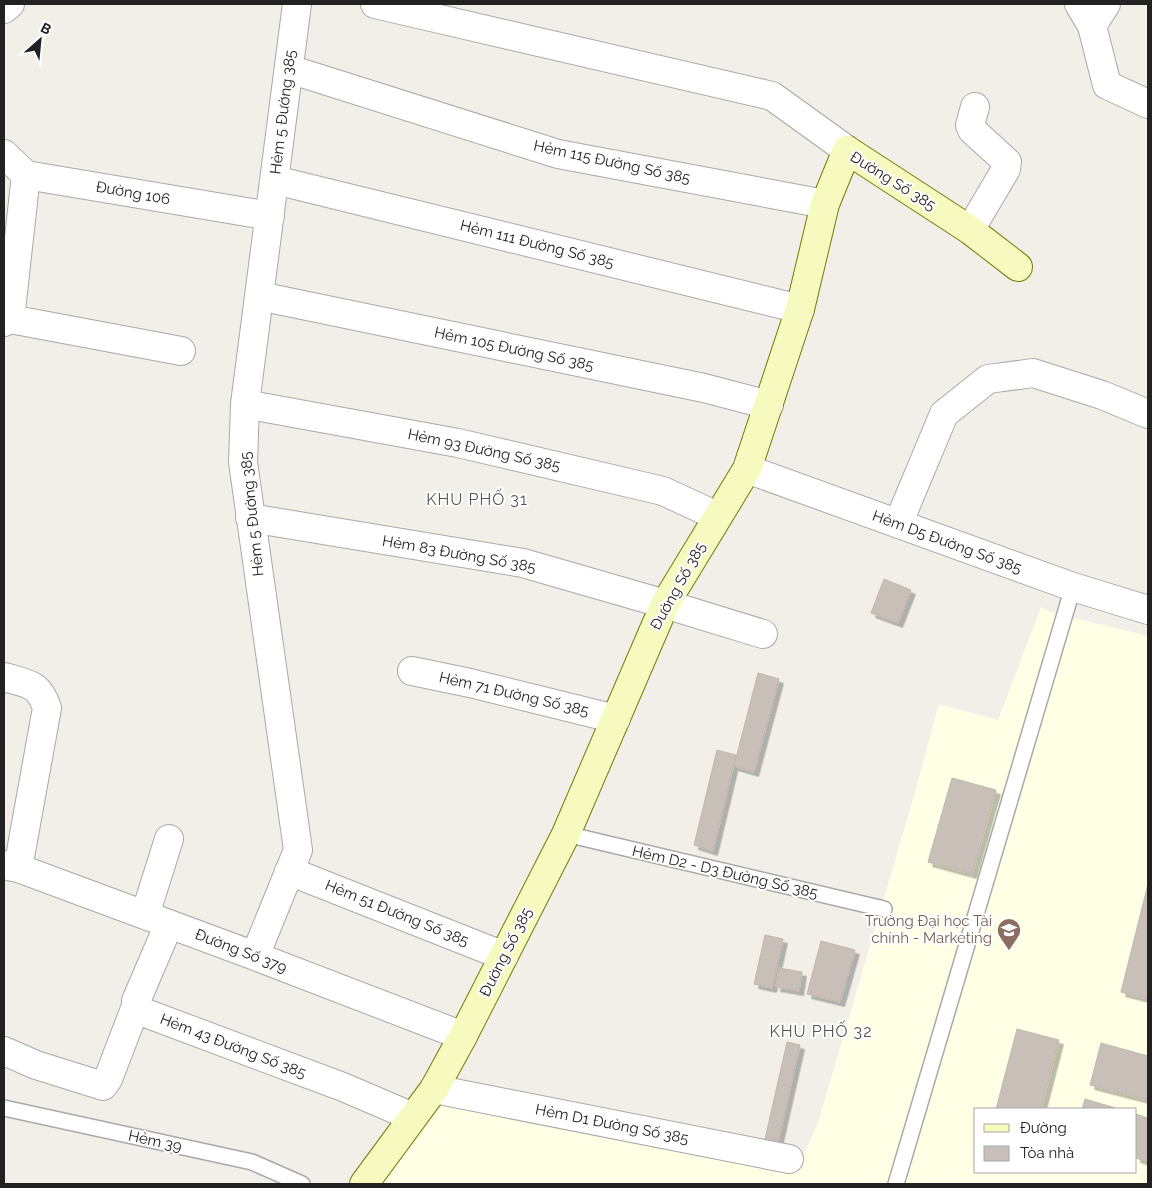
<svg xmlns="http://www.w3.org/2000/svg" width="1152" height="1188" viewBox="0 0 1152 1188" font-family="Raleway,sans-serif">
<style>
.education{fill:#ffffe5;fill-rule:evenodd}
.building{fill:#c7bfb8;stroke:#c4b6ab;filter:url(#shadow)}
.lines{fill:none;stroke-linecap:round;stroke-linejoin:round}
.lane-casing{stroke:#a9a9a9;stroke-width:18}
.street-casing{stroke:#a9a9a9;stroke-width:30}
.secondary-casing{stroke:#707d05;stroke-width:30}
.lane{stroke:#fff;stroke-width:15}
.street{stroke:#fff;stroke-width:28}
.secondary{stroke:#f7fabf;stroke-width:28}
.labels{text-anchor:middle;stroke-width:4;stroke-linejoin:round;paint-order:stroke}
.street-label{font-size:15px;fill:#222;stroke:#fff}
.education-label{font-size:15px;fill:#785e54;stroke:#fff;text-anchor:end}
.neighbourhood-label{font-size:16px;letter-spacing:1px;fill:#555;stroke:#fff}
</style>
<defs>
<filter id="shadow"><feDropShadow dx="4.5" dy="4.5" stdDeviation="0" flood-color="#0004"/></filter>
</defs>
<rect width="100%" height="100%" fill="#f2efe9"/>
<!-- education -->
<path class="education" d="M 1041,607 L 1053,613 L 1148,636 L 1148,1184 L 382,1184 L 448,1095 L 799,1164 L 818,1123 L 911,806 L 939,704 L 998,720 ZM 976,1109 L 1136,1109 L 1136,1172 L 976,1172 Z"/>
<!-- building -->
<path class="building" d="M 884,579 L 911,590 L 898,623 L 871,613 Z
M 758,673 L 779,679 L 754,772 L 734,766 Z
M 717,750 L 736,755 L 713,851 L 694,845 Z
M 952,778 L 996,790 L 972,874 L 928,862 Z
M 1148,884 L 1148,999 L 1121,992 Z
M 765,935 L 783,939 L 772,988 L 754,984 Z
M 821,941 L 855,950 L 840,1002 L 807,994 Z
M 779,968 L 802,972 L 799,991 L 776,987 Z
M 1017,1029 L 1059,1040 L 1041,1109 L 996,1109 Z
M 787,1042 L 800,1045 L 776,1151 L 763,1148 Z
M 1101,1043 L 1148,1056 L 1148,1100 L 1090,1085 Z
M 1085,1099 L 1119,1109 L 1082,1109 Z
M 1136,1114 L 1148,1118 L 1148,1162 L 1136,1158 Z"/>
<g class="lines">
<!-- lane casing -->
<g class="lane-casing">
<path id="lane" d="M 566,834 L 884,909
M 4,1108 L 252,1162 L 302,1184
M 896,1184 L 1073,587"/>
</g>
<!-- street casing -->
<g class="street-casing">
<path id="street" d="M 375,4 L 772,96 L 847,150
M 1079,4 L 1092,26 L 1107,85 L 1148,104
M 4,9 L 10,4
M 1092,26 L 1106,4
M 289,69 L 558,154 L 825,204
M 4,154 L 26,175 L 270,216
M 275,180 L 800,309
M 970,230 L 1006,169 L 1007,162 L 972,130 L 970,125 L 975,107
M 259,296 L 704,388 L 769,405
M 10,319 L 26,175
M 4,322 L 10,319 L 181,351
M 245,404 L 458,443 L 663,491 L 717,516
M 747,469 L 1073,587 L 1148,610
M 250,518 L 523,563 L 665,604 L 763,634
M 898,524 L 944,414 L 988,379 L 1033,373 L 1102,395 L 1148,414
M 412,671 L 470,683 L 616,719
M 4,677 C 28,684 39,683 47,708 L 18,868
M 4,865 L 18,868 L 255,956 L 463,1036
M 289,871 L 504,956
M 145,915 L 169,839
M 169,924 L 136,1001 L 136,1006 L 140,1011 L 343,1087 L 413,1117
M 255,956 L 298,850 L 243,462 L 245,404 L 297,4
M 4,1051 L 36,1065 L 103,1086 L 108,1079 L 136,1006
M 434,1089 L 789,1159"/>
</g>
<!-- secondary casing -->
<g class="secondary-casing">
<path id="secondary" d="M 364,1184 L 434,1089 L 463,1036 L 566,834 L 665,604 L 747,469 L 800,309 L 825,204 L 847,150 L 970,230 L 1018,267"/>
</g>
<!-- lane -->
<use href="#lane" class="lane"/>
<!-- street -->
<use href="#street" class="street"/>
<!-- secondary -->
<use href="#secondary" class="secondary"/>
</g>
<!-- icons -->
<defs>
<g id="university-pin" transform="scale(1.25)"><path d="M0 17L-7.5 6A9.5 9.5 0 1 1 7.5 6Z" fill="#8d6e63" stroke="#fff"/><path d="M0-5L7-2L0 1L-7-2ZM-4 1L0 2.5L4 1V4Q0 6-4 4Z" fill="#fff"/></g>
</defs>
<g fill-rule="evenodd">
<use href="#university-pin" x="1009" y="930"/>
</g>
<g class="labels">
<!-- street labels -->
<g class="street-label">
<text transform="translate(283 112) rotate(-83)" y="5">Hẻm 5 Đường 385</text>
<text transform="translate(612 162) rotate(12)" y="5">Hẻm 115 Đường Số 385</text>
<text transform="translate(893 181) rotate(32)" y="5">Đường Số 385</text>
<text transform="translate(133 193) rotate(10)" y="5">Đường 106</text>
<text transform="translate(537 244) rotate(14)" y="5">Hẻm 111 Đường Số 385</text>
<text transform="translate(514 349) rotate(12)" y="5">Hẻm 105 Đường Số 385</text>
<text transform="translate(484 450) rotate(12)" y="5">Hẻm 93 Đường Số 385</text>
<text transform="translate(252 514) rotate(-96)" y="5">Hẻm 5 Đường 385</text>
<text transform="translate(947 542) rotate(20)" y="5">Hẻm D5 Đường Số 385</text>
<text transform="translate(459 554) rotate(10)" y="5">Hẻm 83 Đường Số 385</text>
<text transform="translate(678 586) rotate(-61)" y="5">Đường Số 385</text>
<text transform="translate(514 694) rotate(13)" y="5">Hẻm 71 Đường Số 385</text>
<text transform="translate(725 872) rotate(13)" y="5">Hẻm D2 - D3 Đường Số 385</text>
<text transform="translate(397 913) rotate(22)" y="5">Hẻm 51 Đường Số 385</text>
<text transform="translate(241 951) rotate(21)" y="5">Đường Số 379</text>
<text transform="translate(506 952) rotate(-63)" y="5">Đường Số 385</text>
<text transform="translate(233 1046) rotate(21)" y="5">Hẻm 43 Đường Số 385</text>
<text transform="translate(612 1124) rotate(11)" y="5">Hẻm D1 Đường Số 385</text>
<text transform="translate(155 1141) rotate(12)" y="5">Hẻm 39</text>
</g>
<!-- education labels -->
<g class="education-label">
<text x="992" y="926">Trường Đại học Tài<tspan x="992" dy="17">chính - Marketing</tspan></text>
</g>
<!-- neighbourhood labels -->
<g class="neighbourhood-label">
<text x="477" y="505">KHU PHỐ 31</text>
<text x="821" y="1037">KHU PHỐ 32</text>
</g>
</g>
<!-- border -->
<rect width="1152" height="1188" fill="none" stroke="#222222" stroke-width="10"/>
<!-- legend -->
<rect x="974" y="1108" width="162" height="65" fill="#ffffff" stroke="#a7a7a7"/>
<rect x="984" y="1124" width="25" height="8" fill="#f7fabf" stroke="#a7a7a7"/>
<text x="1020" y="1133" font-size="15" fill="#222222">Đường</text>
<rect x="984" y="1146" width="25" height="15" fill="#c7bfb8" stroke="#a7a7a7"/>
<text x="1020" y="1158" font-size="15" fill="#222222">Tòa nhà</text>
<!-- north arrow -->
<g transform="translate(40 40) rotate(27)" stroke="#ffffff" stroke-width="4" paint-order="stroke">
<path d="M0-4L9 19L0 12L-9 19Z" fill="#222222"/>
<text y="-8" font-size="14" font-weight="bold" text-anchor="middle" fill="#222222">B</text>
</g>
</svg>
